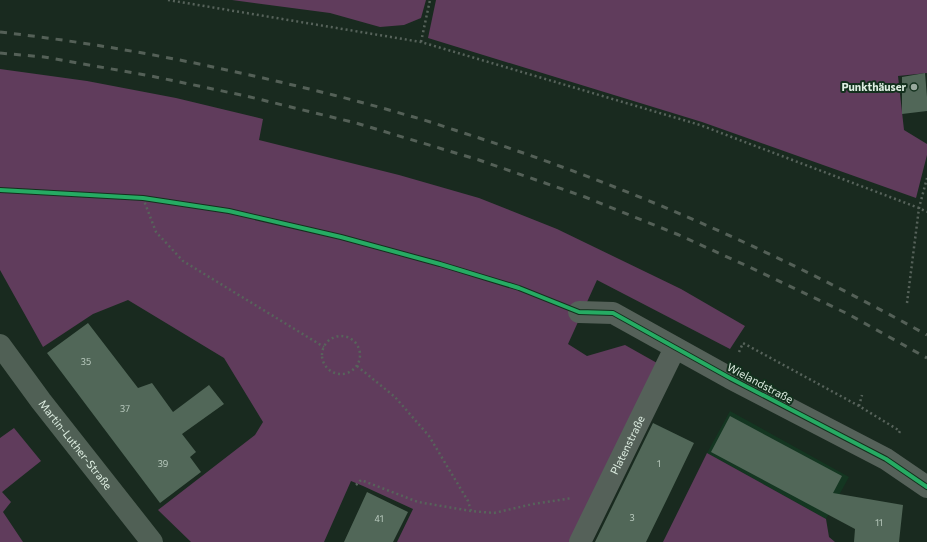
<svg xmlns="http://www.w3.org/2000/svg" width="927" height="542" viewBox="0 0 927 542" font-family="Commissioner,sans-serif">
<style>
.built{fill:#143621}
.green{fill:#603c5c}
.building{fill:#516758}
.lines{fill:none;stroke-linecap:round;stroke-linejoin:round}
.path{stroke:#57635b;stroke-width:2.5;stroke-dasharray:2 3;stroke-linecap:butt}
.minor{stroke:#556159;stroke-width:22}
.major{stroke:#506055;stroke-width:22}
.rail{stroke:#546057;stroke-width:3;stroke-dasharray:7 7;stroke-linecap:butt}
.cycleway-casing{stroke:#13301d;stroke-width:6}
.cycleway{stroke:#26ab63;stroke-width:4}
.poi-dot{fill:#99a99e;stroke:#13301d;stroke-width:1.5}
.labels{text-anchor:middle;stroke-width:4;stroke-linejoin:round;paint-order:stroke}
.number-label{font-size:9px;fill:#bbccc0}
.poi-label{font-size:11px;font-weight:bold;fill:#deeee2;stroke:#13301d;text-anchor:end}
.street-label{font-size:11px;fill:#deeee2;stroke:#13301d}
</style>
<rect width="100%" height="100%" fill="#192a1f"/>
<!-- built -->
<path class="built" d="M 730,411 L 849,477 L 826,519 L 707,453 Z"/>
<!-- green -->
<path class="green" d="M 232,0 L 426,0 L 421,18 L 404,25 L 380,27 L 330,13 Z
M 436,0 L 927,0 L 927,73 L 898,76 L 904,130 L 927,144 L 927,155 L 916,198 L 702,122 L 428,38 Z
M 0,69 L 87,81 L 176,98 L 263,119 L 259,140 L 399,175 L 479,198 L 557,229 L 681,289 L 745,326 L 730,349 L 597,280 L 568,344 L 587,356 L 625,345 L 657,363 L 570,542 L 397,542 L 413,509 L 363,486 L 351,481 L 324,542 L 191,542 L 158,510 L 255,435 L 263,422 L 224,358 L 128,300 L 93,314 L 43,347 L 0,270 Z
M 14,428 L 41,461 L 2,492 L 11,502 L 3,512 L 23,542 L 0,542 L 0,438 Z
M 707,453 L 826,519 L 829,537 L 835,542 L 663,542 Z"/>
<!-- building -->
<path class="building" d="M 925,73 L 927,97 L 927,111 L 902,114 L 902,77 Z
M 88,323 L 138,388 L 152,383 L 173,412 L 209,385 L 224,404 L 182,434 L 196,452 L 190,457 L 201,472 L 160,503 L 47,353 Z
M 730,416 L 842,476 L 833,493 L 903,505 L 899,542 L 854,542 L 855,529 L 711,452 Z
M 653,423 L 694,443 L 668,497 L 646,542 L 595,542 Z
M 367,492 L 408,512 L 393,542 L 344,542 Z"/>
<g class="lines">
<!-- path -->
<path class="path" d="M 168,0 L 421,42 L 700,125 L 919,208 L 927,212
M 421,42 L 430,0
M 143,198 L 156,232 L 183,261 L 324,347
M 907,303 L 919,208 L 927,178
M322 355a19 19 0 1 1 38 0a19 19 0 1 1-38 0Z
M 739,352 L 743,343 L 859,406 L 900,431 L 898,435
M 357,366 L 395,397 L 429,436 L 468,501 L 471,511
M 859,406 L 862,395
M 356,485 L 361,480 L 418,502 L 471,511 L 494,513 L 533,504 L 572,498"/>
<!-- minor -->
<g class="minor">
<path d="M 579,312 L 613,313 L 730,378 L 886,459 L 927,487"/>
<path id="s1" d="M 580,542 L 675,348"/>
</g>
<!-- major -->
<path class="major" id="s2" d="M 0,345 L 41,401 L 152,542"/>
<!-- rail -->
<path class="rail" d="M 0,32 C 69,40 137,51 204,65 C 274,80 342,96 410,116 C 432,122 454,130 476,137 C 632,188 783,255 927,335
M 0,53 L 44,57 L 151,76 L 246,96 L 356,123 L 479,160 L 585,197 L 679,235 L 758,271 L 848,314 L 927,358"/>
<!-- cycleway casing -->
<g class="cycleway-casing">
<path id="cycleway" d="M 0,190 L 143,198 L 229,211 L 341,237 L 440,264 L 519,288 L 579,312 L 613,313 L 730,378 L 886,459 L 927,487"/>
</g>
<!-- cycleway -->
<use href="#cycleway" class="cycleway"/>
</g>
<!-- markers -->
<circle class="poi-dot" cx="914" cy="87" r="4"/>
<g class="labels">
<!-- number labels -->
<g class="number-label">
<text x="86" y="365">35</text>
<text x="125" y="412">37</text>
<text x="163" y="467">39</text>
<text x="659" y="467">1</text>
<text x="632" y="521">3</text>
<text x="379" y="522">41</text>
<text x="879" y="526">11</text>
</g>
<!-- poi labels -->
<g class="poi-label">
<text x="906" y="91">Punkthäuser</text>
</g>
<!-- street labels -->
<g class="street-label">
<text transform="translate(760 383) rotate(28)" y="4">Wielandstraße</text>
<text dy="4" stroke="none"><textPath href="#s2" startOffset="125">Martin-Luther-Straße</textPath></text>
<text dy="4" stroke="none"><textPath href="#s1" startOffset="108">Platenstraße</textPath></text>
</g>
</g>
</svg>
